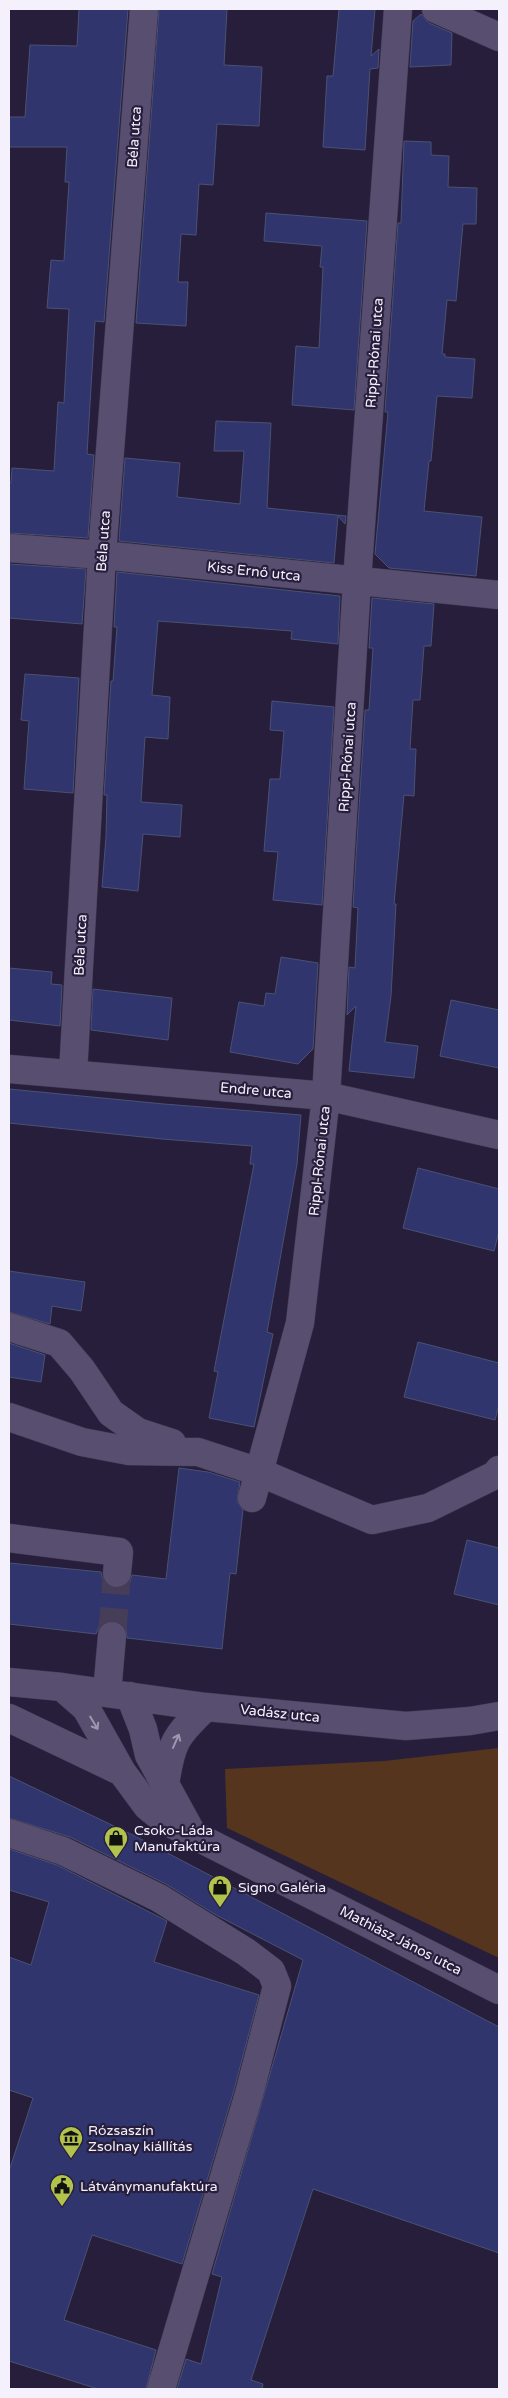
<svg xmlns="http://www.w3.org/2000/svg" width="508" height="2398" viewBox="0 0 508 2398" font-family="'Varela Round',sans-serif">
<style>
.green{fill:#55351e}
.building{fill:#30356e;stroke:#4b5172}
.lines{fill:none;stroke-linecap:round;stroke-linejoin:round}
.minor-tunnel{stroke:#463e59;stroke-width:28;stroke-dasharray:28 14;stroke-linecap:butt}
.minor-casing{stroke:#433a52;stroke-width:29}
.minor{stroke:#574e70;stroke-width:28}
.oneway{stroke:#9e97af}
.labels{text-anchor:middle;stroke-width:4.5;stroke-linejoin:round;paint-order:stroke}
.street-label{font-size:14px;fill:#f4f1fd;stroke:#271e3c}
.poi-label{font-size:14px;fill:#f4f1fd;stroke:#271e3c;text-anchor:start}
</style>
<rect width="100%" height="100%" fill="#271e3c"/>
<!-- green -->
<path class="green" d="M 499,1748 L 499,1958 L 227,1828 L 225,1769 L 384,1761 Z"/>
<!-- building -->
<path class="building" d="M 79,9 L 128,9 L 104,322 L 95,321 L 87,454 L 94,455 L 88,538 L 9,533 L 9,483 L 11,483 L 12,468 L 54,471 L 58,402 L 64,403 L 69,309 L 47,308 L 51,260 L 64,261 L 69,182 L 65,182 L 67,147 L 9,147 L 9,117 L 25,117 L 30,45 L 77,46 Z
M 159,9 L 227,9 L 224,65 L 262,67 L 259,126 L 217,124 L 213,185 L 199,184 L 196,235 L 181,234 L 178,282 L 188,282 L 186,326 L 136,323 Z
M 339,9 L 375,9 L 371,56 L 379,49 L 378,68 L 370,69 L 365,150 L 323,147 L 327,76 L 333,76 Z
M 421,14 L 429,23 L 452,33 L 451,65 L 410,67 L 413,21 Z
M 404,141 L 431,142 L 431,155 L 449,156 L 448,187 L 477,188 L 476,224 L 463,224 L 456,301 L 447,300 L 442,354 L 445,354 L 445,357 L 475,359 L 472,398 L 437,396 L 431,461 L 429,461 L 424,511 L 482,517 L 476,576 L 389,568 L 375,554 L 388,412 L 385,412 L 398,223 L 401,223 Z
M 266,213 L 367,221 L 354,410 L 292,405 L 296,346 L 319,348 L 323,267 L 320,267 L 322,246 L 264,241 Z
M 216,421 L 271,423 L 267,508 L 346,516 L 345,524 L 338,516 L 334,563 L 119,541 L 125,458 L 180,463 L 177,497 L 240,504 L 244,451 L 214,451 Z
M 9,564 L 86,569 L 82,624 L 9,618 Z
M 117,572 L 340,596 L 338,644 L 291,639 L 292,631 L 158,621 L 152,695 L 170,697 L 168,739 L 145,737 L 141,802 L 182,805 L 180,837 L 143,834 L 138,891 L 102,887 L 106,837 L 107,795 L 104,795 L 111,681 L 113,681 L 117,627 L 114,627 Z
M 372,598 L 434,604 L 431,646 L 424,646 L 420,700 L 413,700 L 410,749 L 416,749 L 414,796 L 404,795 L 394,904 L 396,904 L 391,996 L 385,1042 L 418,1046 L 414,1078 L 349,1071 L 356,1006 L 347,1015 L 349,967 L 355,968 L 358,908 L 353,907 L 365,710 L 369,710 L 373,648 L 369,648 Z
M 25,674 L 79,678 L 73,793 L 24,789 L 29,721 L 21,720 Z
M 272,701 L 334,707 L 322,905 L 273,900 L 278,852 L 264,851 L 270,779 L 280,779 L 284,731 L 270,730 Z
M 281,957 L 318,963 L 313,1049 L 298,1064 L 230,1052 L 239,1002 L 264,1006 L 266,993 L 275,994 Z
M 9,968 L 52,972 L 51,984 L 62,985 L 60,1026 L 9,1020 Z
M 93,989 L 172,998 L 168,1040 L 91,1030 Z
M 451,1000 L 499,1010 L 499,1068 L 440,1056 Z
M 9,1089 L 164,1104 L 301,1115 L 297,1164 L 267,1332 L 273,1334 L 254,1427 L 209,1418 L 218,1372 L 214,1371 L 254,1164 L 250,1164 L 252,1146 L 162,1139 L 9,1123 Z
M 418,1168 L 499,1189 L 499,1231 L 494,1251 L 403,1228 Z
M 9,1271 L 85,1282 L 81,1311 L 52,1306 L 50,1324 L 9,1312 Z
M 418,1342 L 499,1363 L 499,1405 L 495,1420 L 404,1397 Z
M 9,1343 L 45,1355 L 41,1382 L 9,1377 Z
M 179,1468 L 208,1472 L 240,1482 L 237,1501 L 243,1510 L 236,1574 L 230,1573 L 222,1649 L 127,1638 L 126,1629 L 121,1623 L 114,1621 L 105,1622 L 99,1627 L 96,1634 L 9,1624 L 9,1563 L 101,1572 L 103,1580 L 108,1585 L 115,1588 L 124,1587 L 130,1582 L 132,1575 L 166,1579 Z
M 467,1540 L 499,1548 L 499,1605 L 454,1594 Z
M 9,1776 L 137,1837 L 499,2027 L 499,2253 L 313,2189 L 251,2380 L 263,2384 L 262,2389 L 177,2389 L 186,2359 L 201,2364 L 222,2277 L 212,2274 L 303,1960 L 216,1915 L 166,1884 L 70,1837 L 9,1818 Z
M 9,1849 L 57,1865 L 167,1921 L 154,1962 L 259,1995 L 234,2090 L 182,2264 L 92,2235 L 64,2320 L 156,2350 L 146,2389 L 98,2389 L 9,2361 L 9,2171 L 33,2098 L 9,2090 L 9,1957 L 31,1965 L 49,1902 L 9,1890 Z"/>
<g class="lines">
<!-- minor-tunnel -->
<path class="minor-tunnel" d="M 112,1636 L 117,1573"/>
<!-- minor casing -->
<g class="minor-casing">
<path id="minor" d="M 436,9 L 499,37
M 9,548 L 102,555 L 499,595
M 9,1069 L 326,1096 L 499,1135
M 73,1074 L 102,555 L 144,9
M 9,1327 L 59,1343 L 82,1370 L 111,1413 L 138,1432 L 172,1443
M 9,1417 L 82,1442 L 129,1451 L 198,1452 L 259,1472 L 372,1520 L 428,1508 L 495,1475 L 499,1470
M 252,1498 L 300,1323 L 326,1096 L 357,581 L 398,9
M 9,1538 L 119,1552 L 117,1573
M 9,1682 L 62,1687 L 206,1707 L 406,1726 L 470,1721 L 499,1716
M 62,1687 L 86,1708 L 122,1772 L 147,1806 L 164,1820 L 499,1990
M 107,1693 L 112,1636
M 130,1696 L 143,1729 L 149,1755 L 194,1837
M 9,1718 L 122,1772
M 165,1785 C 171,1743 175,1736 206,1707
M 9,1833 L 63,1851 L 159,1898 L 246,1952 L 271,1971 L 277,1986 L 249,2094 L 161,2389"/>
</g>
<!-- minor -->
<use href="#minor" class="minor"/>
</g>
<!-- one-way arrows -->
<defs><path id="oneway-shaft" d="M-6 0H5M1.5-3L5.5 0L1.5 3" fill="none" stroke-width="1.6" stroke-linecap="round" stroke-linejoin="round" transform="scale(1.25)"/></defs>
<g class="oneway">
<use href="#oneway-shaft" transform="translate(94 1723) rotate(59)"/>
<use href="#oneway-shaft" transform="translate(176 1741) rotate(-66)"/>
</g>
<!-- icons -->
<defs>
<g id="shop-pin" transform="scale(1.25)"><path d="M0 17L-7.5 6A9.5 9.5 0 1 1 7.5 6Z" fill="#b2c34c" stroke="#271e3c"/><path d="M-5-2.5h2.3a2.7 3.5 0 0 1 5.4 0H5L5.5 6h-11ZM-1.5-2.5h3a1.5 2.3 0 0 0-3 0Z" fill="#111"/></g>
<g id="museum-pin" transform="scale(1.25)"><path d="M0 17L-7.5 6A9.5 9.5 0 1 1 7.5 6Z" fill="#b2c34c" stroke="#271e3c"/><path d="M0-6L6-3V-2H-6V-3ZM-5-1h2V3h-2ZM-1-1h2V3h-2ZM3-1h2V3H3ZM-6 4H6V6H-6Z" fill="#111"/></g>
<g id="civic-pin" transform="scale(1.25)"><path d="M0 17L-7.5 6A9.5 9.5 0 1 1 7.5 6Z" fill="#b2c34c" stroke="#271e3c"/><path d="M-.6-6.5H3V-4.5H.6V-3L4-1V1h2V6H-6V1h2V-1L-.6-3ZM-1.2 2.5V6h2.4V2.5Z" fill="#111"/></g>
</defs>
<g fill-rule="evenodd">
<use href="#shop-pin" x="116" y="1838"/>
<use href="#shop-pin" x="220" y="1887"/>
<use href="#museum-pin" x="71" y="2138"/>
<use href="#civic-pin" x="62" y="2186"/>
</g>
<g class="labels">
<!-- street labels -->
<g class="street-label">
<text transform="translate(134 137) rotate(-86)" y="5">Béla utca</text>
<text transform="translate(374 353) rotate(-86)" y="5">Rippl-Rónai utca</text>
<text transform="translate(103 541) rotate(-86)" y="5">Béla utca</text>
<text transform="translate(254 571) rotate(6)" y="5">Kiss Ernő utca</text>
<text transform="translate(347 757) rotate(-86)" y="5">Rippl-Rónai utca</text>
<text transform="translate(80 945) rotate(-87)" y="5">Béla utca</text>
<text transform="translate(256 1090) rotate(5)" y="5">Endre utca</text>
<text transform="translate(319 1161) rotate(-84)" y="5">Rippl-Rónai utca</text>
<text transform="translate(280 1713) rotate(6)" y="5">Vadász utca</text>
<text transform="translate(401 1940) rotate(27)" y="5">Mathiász János utca</text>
</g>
<!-- poi labels -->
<g class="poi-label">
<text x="134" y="1835">Csoko-Láda<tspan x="134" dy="16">Manufaktúra</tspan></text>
<text x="238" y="1892">Signo Galéria</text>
<text x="88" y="2135">Rózsaszín<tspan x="88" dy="16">Zsolnay kiállítás</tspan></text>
<text x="80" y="2191">Látványmanufaktúra</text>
</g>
</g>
<!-- border -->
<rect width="508" height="2398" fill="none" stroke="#f4f1fd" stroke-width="20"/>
</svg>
